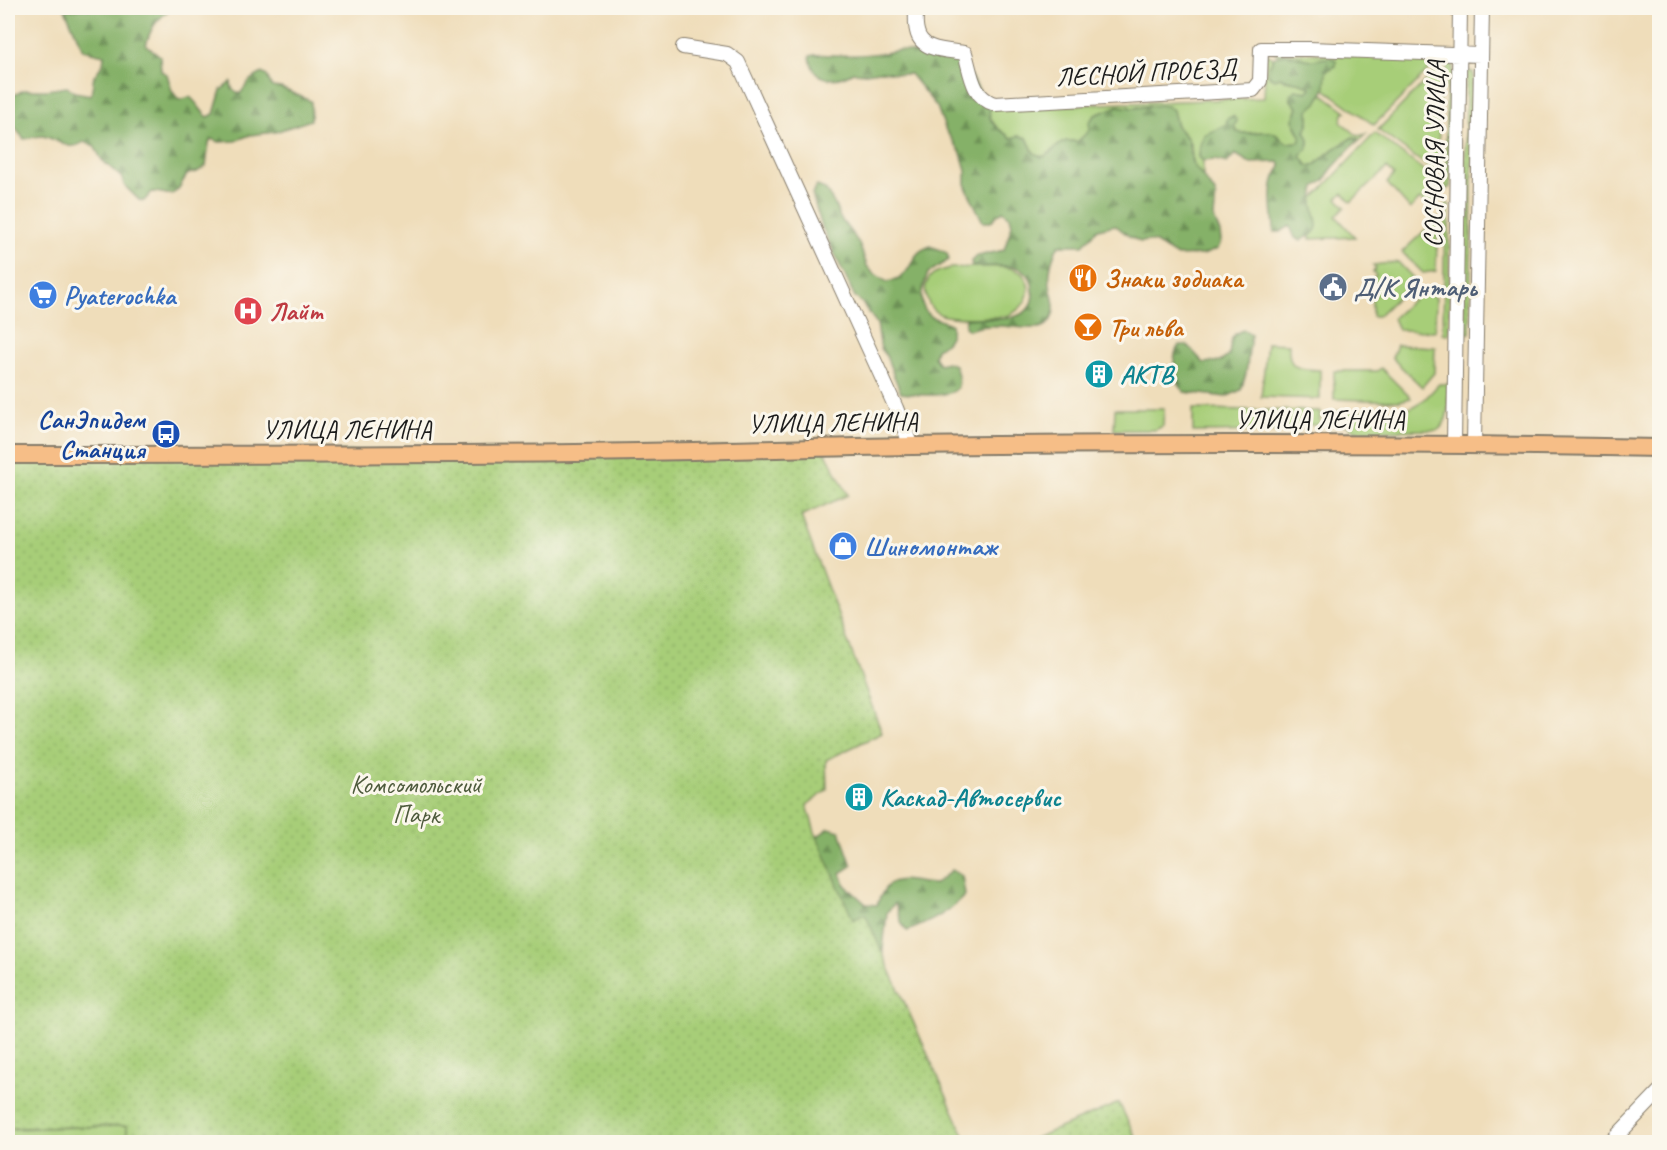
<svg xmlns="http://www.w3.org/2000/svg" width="1667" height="1150" viewBox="0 0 1667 1150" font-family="Caveat,sans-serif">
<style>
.grass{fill:#a7ce78;stroke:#62754a;stroke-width:1.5}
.forest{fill:url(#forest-firs);stroke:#506642;stroke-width:1.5}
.park{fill:url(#park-dots);stroke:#62754a;stroke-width:1.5}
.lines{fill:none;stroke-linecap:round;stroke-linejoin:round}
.minor-casing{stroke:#867c6b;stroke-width:16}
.major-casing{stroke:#867c6b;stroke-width:20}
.minor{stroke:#fff;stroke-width:14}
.major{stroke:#f6be87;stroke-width:16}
.labels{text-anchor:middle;stroke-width:6;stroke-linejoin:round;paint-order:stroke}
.street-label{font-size:26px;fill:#1c1c1c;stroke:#fbf7ec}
.food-label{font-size:26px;font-weight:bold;fill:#c56008;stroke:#fbf7ec;text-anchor:start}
.service-label{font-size:26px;font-weight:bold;fill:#4e5e75;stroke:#fbf7ec;text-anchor:start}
.shop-label{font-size:26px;font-weight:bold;fill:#366cbe;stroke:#fbf7ec;text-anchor:start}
.health-label{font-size:26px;font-weight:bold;fill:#be3a42;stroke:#fbf7ec;text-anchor:start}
.culture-label{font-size:26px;font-weight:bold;fill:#0d838f;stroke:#fbf7ec;text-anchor:start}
.transit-label{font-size:26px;font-weight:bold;fill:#164399;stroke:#fbf7ec;text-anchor:end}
.park-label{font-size:26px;fill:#4d5a3c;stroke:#fbf7ec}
</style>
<defs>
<pattern id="forest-firs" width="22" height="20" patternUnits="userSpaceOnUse" patternTransform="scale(1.5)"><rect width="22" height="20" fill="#85b168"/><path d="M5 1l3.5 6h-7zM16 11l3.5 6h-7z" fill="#6c8f55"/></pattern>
<pattern id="park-dots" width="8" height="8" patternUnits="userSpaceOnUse" patternTransform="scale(1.5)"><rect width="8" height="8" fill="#a7ce78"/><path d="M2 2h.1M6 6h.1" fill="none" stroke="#8fb067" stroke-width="1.8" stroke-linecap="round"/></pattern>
</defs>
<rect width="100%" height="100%" fill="#fbf7ec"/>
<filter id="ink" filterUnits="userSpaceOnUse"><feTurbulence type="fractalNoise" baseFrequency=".0167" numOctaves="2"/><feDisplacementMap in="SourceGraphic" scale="12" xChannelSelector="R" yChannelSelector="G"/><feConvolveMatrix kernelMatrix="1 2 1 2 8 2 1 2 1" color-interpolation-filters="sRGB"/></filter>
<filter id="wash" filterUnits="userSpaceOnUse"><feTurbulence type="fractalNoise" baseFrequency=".008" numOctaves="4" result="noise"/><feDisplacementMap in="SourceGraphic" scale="24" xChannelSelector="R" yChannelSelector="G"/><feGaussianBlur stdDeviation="1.35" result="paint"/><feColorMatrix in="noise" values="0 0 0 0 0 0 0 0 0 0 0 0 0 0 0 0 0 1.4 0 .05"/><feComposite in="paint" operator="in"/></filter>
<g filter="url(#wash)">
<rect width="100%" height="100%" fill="#efddba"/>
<!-- grass -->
<path class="grass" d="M 1274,52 L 1436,58 L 1438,61 L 1374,125 Z
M 1266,53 L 1273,58 L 1268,70 L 1285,80 L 1307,84 L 1312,88 L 1307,92 L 1295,90 L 1291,100 L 1298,108 L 1293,120 L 1301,136 L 1299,142 L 1287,143 C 1282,140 1277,134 1271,132 C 1260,130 1247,136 1237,132 L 1234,126 L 1226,125 L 1204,135 L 1200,146 L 1199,157 L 1203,161 L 1203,175 C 1186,163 1196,153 1188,139 C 1183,131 1177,130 1175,118 L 1150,105 L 1134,108 L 1118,106 L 1077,142 C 1057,137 1059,151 1042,157 L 1034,153 L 1027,138 L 1019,136 L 1011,138 L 997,128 L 988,115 L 990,108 L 1264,98 Z
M 1447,63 L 1453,63 L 1450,187 L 1445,190 Z
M 1440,66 L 1438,173 L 1438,174 L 1378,130 Z
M 1466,71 L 1473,72 L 1470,333 L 1464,333 Z
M 1323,94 L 1347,112 L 1344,111 L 1341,122 L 1358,136 L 1366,134 L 1357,143 L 1358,139 L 1353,137 L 1328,153 L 1314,166 L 1308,166 L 1301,157 L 1309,143 L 1305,132 L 1309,122 L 1309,110 Z
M 1375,133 L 1438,181 L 1438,197 L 1428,206 L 1420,199 L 1410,209 L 1387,183 L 1394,175 L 1387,168 L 1351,202 L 1343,193 L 1337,198 L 1345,207 L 1336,216 L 1355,237 L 1310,239 L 1310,202 Z
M 1445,204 L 1449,204 L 1449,334 L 1443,334 Z
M 1438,218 L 1436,271 L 1423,273 L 1402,252 Z
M 1398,262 L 1415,280 L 1378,316 L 1372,316 L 1372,298 L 1376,295 L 1373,291 L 1376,288 L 1373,285 L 1376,282 L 1373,278 L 1376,275 L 1373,272 L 1376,268 L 1373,265 Z
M 951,268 C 966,268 1008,263 1020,272 C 1040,288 1022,317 998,317 C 980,317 959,320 942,315 C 928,311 920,290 930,277 C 934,271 944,270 951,268 Z
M 1425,288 L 1436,298 L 1435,331 L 1398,330 L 1393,318 Z
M 1267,343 L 1289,344 C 1287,370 1299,369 1320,370 L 1320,399 L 1261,397 Z
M 1397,345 L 1435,347 L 1434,373 L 1422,387 L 1392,358 Z
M 1381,368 L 1411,398 L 1399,401 L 1334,399 L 1334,371 L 1377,371 Z
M 1439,384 L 1448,384 C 1448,399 1451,421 1438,430 L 1356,431 L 1347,425 L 1334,425 L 1334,411 L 1405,411 L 1424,400 Z
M 1115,409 L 1164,409 L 1163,426 L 1155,430 L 1114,430 Z
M 1193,409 L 1320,411 L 1320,425 L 1307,425 L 1297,431 L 1193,432 Z
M 127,1126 L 127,1142 L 8,1142 L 8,1129 Z"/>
<!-- forest -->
<path class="forest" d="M 65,9 L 168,8 L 169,10 C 155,22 151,27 146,45 L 160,56 L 161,71 L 167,74 L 172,91 L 179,100 L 190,97 C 198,103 200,111 208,117 L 214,114 L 221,90 L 231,82 L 232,89 L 240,94 L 250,80 L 262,73 L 267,76 L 272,87 L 281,88 L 311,101 L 311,120 L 275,132 L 250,135 L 235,141 L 219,142 L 211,139 L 209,143 L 206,166 L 197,172 L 188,174 C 181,181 179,196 167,194 C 161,193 158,192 152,192 L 144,201 L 139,200 L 124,185 L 122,178 L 102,160 L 94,146 L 84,142 C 68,153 58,139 43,136 C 38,135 30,139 24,139 L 8,119 L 8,98 L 24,90 L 47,90 L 67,87 L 74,92 L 91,95 L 94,76 L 103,64 L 104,55 L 83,50 Z
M 900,50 C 920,55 939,54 960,58 L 990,108 C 986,125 1001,129 1011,138 L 1019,136 L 1027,138 L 1034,153 L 1042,157 C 1059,151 1057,137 1077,142 L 1090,130 L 1089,122 L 1095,115 L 1118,106 L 1134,108 L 1160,105 L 1167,106 L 1173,110 L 1177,127 L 1188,139 L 1192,163 L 1216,194 L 1214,218 L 1220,233 L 1221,241 L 1218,249 L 1203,255 L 1177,256 L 1156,243 L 1148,241 L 1140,242 L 1129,236 L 1115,225 L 1098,229 L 1083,245 L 1059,245 C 1052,256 1048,272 1050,285 C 1052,298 1058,309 1050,321 C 1047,326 1044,327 1038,328 C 1015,329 992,321 969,330 L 965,327 L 966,319 C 984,316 1003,323 1021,314 C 1029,311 1032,303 1033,295 C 1035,255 995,269 972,266 L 971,261 L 978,256 L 1004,250 L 1012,225 L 1010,217 L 1003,211 L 996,216 L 991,222 L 983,222 L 966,187 L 966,170 L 961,153 L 946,131 L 937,107 L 910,74 C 898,76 889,70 879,71 C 869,72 863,75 853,72 C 835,83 812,82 810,56 C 819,53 825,55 834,55 C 850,56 885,54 900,50 Z
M 1283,54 C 1293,54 1302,59 1312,60 C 1321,60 1327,55 1336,60 L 1336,66 L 1326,71 L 1325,88 L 1317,103 L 1309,110 L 1309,122 L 1305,132 C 1314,145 1307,146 1301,157 L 1308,166 L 1314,166 L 1328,153 L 1353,137 L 1358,140 L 1331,170 L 1325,180 L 1315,187 C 1314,192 1313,197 1313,202 C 1314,221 1327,230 1301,240 L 1295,238 L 1290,226 L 1280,232 L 1274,232 C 1274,212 1266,184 1281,167 L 1279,162 L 1250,163 L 1235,154 L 1227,163 L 1215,160 L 1203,161 L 1199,157 L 1200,146 L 1204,135 L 1226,125 L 1227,119 L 1233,116 L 1237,121 L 1234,126 L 1237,132 C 1248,136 1260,130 1271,132 C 1277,134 1282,140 1287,143 L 1299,142 L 1301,136 L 1293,120 L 1298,108 L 1291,100 L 1290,94 L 1295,90 L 1307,92 L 1311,88 C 1303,80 1290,83 1280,77 L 1274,79 L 1269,76 L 1268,70 L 1273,58 Z
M 817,186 L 825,189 L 834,203 L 840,218 L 859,243 L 867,266 L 873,273 L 887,282 C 919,275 904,254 931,246 L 947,253 L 949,260 L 928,273 C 922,288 916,307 932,317 C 937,320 945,321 951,324 C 953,336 947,344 936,349 L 934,357 L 939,364 L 947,362 L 955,365 C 957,371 961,382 957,388 C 951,399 913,394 901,393 L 886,356 L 881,350 L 877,324 L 862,303 L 855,297 L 822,227 L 812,194 Z
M 1244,330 L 1251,334 L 1246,374 L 1241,390 L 1226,397 L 1184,392 C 1174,379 1170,359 1179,345 L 1187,345 L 1204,363 L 1221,361 L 1229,356 C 1231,342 1229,334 1244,330 Z
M 829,828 L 840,831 L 852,866 L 841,873 L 845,885 L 866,904 L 877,905 C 890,868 905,883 935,884 L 952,870 L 962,876 L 965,895 C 949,913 929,923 907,931 L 902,924 L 895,903 L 887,912 L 881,968 L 801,949 L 814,850 L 818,836 Z"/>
<!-- park -->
<path class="park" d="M 823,447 L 848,495 L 801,516 L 882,733 L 826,760 L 827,790 L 807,805 L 815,832 L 853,920 L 865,914 L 967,1142 L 127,1142 L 127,1126 L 8,1128 L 8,455 Z
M 1119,1103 L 1138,1142 L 1026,1142 Z"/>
</g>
<g filter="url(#ink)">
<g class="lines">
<!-- minor casing -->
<g class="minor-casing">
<path id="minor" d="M 916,8 C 916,15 915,24 917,31 C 921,52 949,50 965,53 C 971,73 972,98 995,104 L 1253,90 L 1260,81 L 1261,49 L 1309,49 L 1481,55
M 683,47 L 727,54 L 738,62 L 896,408 L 911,446
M 1474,444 L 1482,8
M 1454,445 L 1460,8
M 1611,1142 L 1660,1091"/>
</g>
<!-- major casing -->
<g class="major-casing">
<path id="major" d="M 8,455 C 218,454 428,456 638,452 C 730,451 821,447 912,446 C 1161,443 1411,443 1660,448"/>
</g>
<!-- minor -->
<use href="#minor" class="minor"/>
<!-- major -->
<use href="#major" class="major"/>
</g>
</g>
<!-- icons -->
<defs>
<g id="restaurant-disc" transform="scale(1.5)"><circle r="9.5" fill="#e8710a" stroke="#fbf7ec"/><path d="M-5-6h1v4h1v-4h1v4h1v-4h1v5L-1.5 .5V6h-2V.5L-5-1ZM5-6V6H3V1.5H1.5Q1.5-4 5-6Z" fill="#fff"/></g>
<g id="civic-disc" transform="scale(1.5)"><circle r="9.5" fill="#5c6f8a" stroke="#fbf7ec"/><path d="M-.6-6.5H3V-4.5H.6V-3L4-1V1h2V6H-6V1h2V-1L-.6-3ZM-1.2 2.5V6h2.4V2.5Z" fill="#fff"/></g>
<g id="supermarket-disc" transform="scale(1.5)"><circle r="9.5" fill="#3f7fe0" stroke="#fbf7ec"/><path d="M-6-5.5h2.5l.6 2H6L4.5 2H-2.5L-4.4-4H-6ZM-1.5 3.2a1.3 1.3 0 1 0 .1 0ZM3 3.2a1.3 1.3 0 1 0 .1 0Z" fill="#fff"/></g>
<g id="hospital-disc" transform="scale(1.5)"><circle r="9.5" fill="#e0444e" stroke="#fbf7ec"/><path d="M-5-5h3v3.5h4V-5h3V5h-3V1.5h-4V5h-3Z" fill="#fff"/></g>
<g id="bar-disc" transform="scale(1.5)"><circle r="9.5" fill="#e8710a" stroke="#fbf7ec"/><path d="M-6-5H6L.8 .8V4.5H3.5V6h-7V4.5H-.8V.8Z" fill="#fff"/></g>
<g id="building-disc" transform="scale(1.5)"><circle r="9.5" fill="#0f9aa8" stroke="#fbf7ec"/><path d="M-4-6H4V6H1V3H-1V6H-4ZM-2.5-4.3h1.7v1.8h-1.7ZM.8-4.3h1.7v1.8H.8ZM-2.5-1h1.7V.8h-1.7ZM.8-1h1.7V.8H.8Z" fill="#fff"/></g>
<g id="bus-disc" transform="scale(1.5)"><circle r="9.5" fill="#1a4fb4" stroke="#fbf7ec"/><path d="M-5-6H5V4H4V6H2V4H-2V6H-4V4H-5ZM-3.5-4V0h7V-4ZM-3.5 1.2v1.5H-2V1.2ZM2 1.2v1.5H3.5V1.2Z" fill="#fff"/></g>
<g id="shop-disc" transform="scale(1.5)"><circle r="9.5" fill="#3f7fe0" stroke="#fbf7ec"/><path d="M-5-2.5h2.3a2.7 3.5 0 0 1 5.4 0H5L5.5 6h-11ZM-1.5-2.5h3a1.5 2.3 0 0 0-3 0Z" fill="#fff"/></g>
</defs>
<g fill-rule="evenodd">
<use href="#restaurant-disc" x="1083" y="278"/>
<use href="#civic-disc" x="1333" y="287"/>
<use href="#supermarket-disc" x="43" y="295"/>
<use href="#hospital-disc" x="248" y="311"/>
<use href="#bar-disc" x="1088" y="327"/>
<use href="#building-disc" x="1099" y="374"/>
<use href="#bus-disc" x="166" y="434"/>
<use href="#shop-disc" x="843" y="546"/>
<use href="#building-disc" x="859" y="797"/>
</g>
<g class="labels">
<!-- street labels -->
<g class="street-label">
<text transform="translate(1146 72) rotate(-3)" y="9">ЛЕСНОЙ ПРОЕЗД</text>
<text transform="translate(1434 154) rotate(-89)" y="9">СОСНОВАЯ УЛИЦА</text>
<text x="1320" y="428">УЛИЦА ЛЕНИНА</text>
<text transform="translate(833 422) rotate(-1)" y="9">УЛИЦА ЛЕНИНА</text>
<text x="347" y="438">УЛИЦА ЛЕНИНА</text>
</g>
<!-- food labels -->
<g class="food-label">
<text x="1104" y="287">Знаки зодиака</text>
<text x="1109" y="336">Три льва</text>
</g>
<!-- service labels -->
<g class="service-label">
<text x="1354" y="296">Д/К Янтарь</text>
</g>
<!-- shop labels -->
<g class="shop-label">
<text x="64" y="304">Pyaterochka</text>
<text x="864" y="555">Шиномонтаж</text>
</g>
<!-- health labels -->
<g class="health-label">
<text x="269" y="320">Лайт</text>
</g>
<!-- culture labels -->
<g class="culture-label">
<text x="1120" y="383">АКТВ</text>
<text x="880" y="806">Каскад-Автосервис</text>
</g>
<!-- transit labels -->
<g class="transit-label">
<text x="145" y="428">СанЭпидем<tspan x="145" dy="30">Станция</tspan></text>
</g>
<!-- park labels -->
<g class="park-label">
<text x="416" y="793">Комсомольский<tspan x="416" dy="30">Парк</tspan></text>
</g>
</g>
<!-- margin -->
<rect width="1667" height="1150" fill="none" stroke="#fbf7ec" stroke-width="30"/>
</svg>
